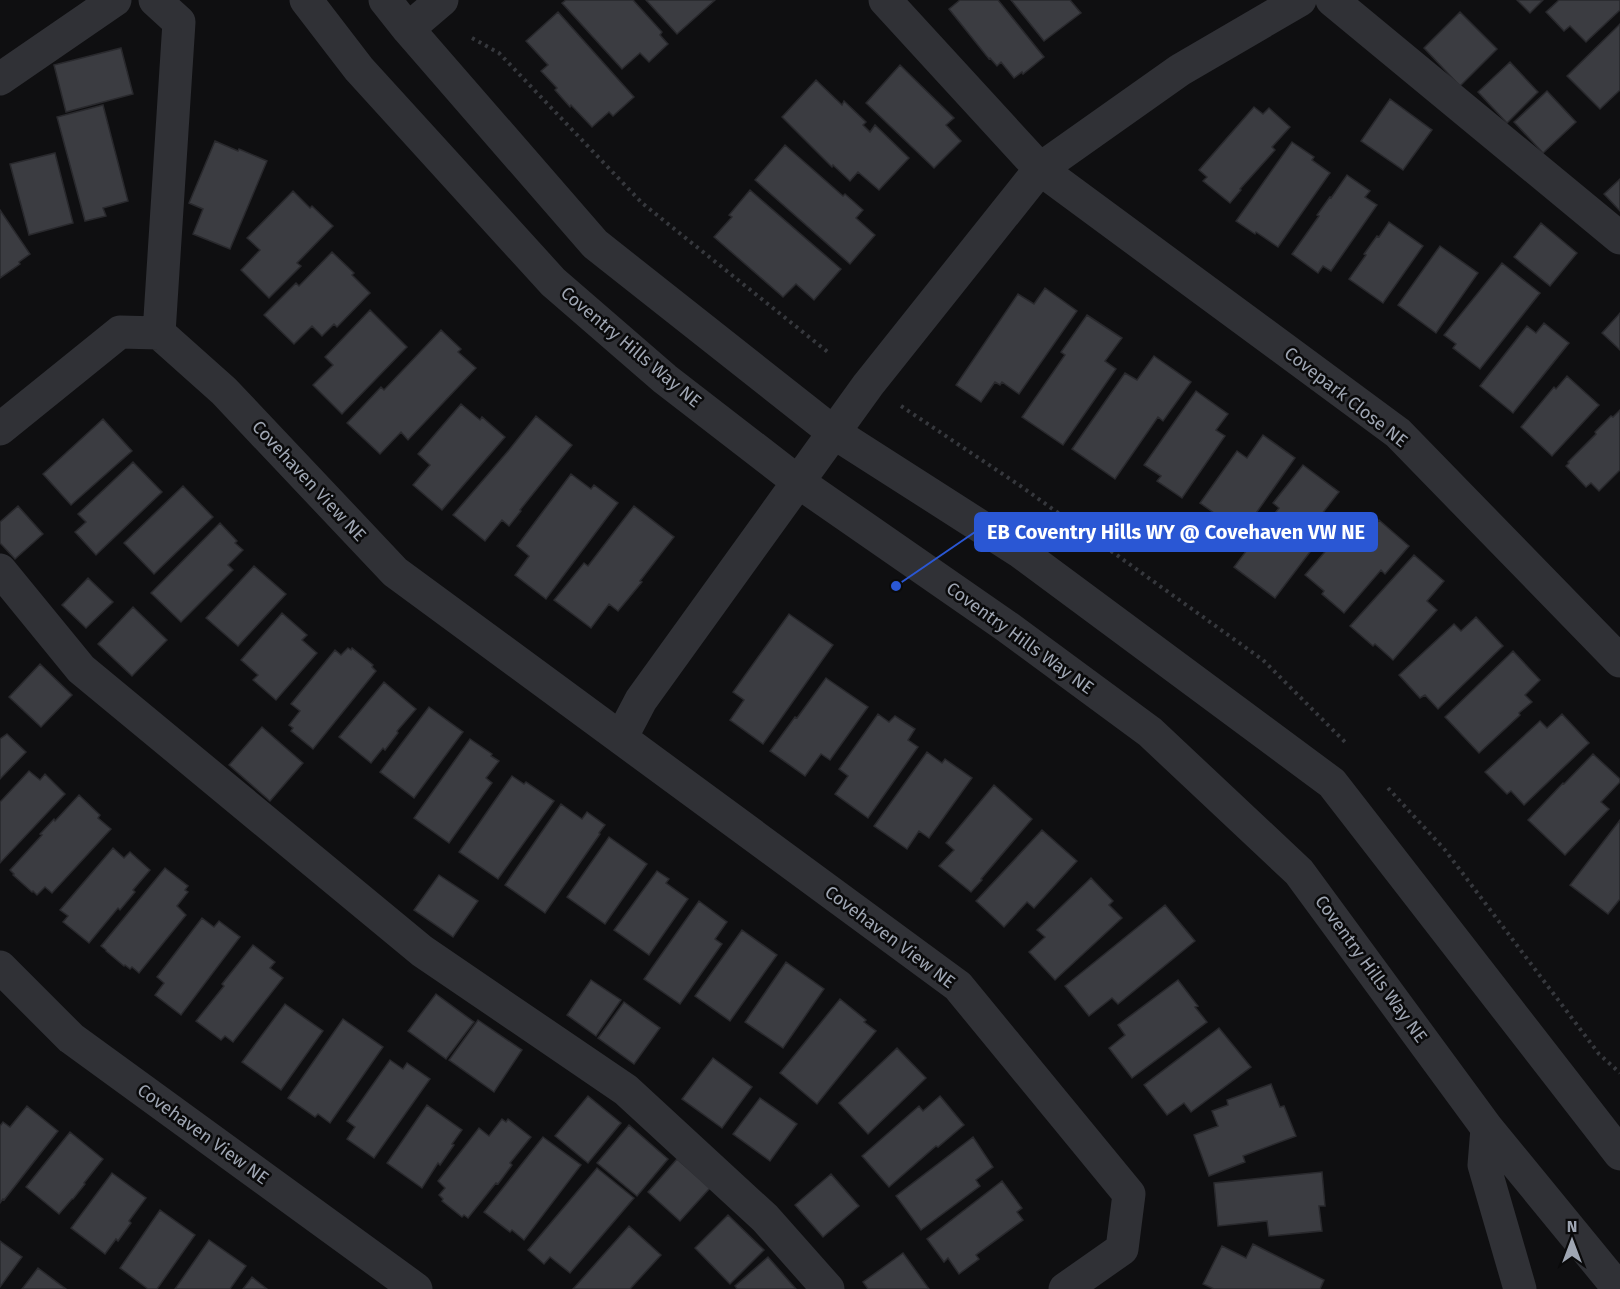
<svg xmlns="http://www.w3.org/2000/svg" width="1620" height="1289" viewBox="0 0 1620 1289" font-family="'Fira Sans',sans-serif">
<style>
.building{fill:#3b3c41;stroke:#29292d;stroke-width:1.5}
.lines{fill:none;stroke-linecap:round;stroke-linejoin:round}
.path{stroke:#36383d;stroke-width:4;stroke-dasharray:3 4.5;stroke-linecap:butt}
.minor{stroke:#303136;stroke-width:33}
.labels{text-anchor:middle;stroke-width:5;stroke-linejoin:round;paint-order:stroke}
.street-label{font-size:18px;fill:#9fa6b3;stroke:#0a0a0b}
.leader{fill:none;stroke:#2a57d4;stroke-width:2}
.callout-dot{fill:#2a57d4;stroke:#0a0a0b;stroke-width:2}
.callout{fill:#2a57d4;stroke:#2a57d4;stroke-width:2}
.callout-label{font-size:20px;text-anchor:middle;font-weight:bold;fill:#fff}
</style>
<rect width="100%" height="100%" fill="#0f0f11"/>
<!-- building -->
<path class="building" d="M 566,0 L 633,0 L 662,32 L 660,35 L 668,44 L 649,62 L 640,53 L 622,69 L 562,3 Z
M 646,0 L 715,0 L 677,34 Z
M 960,0 L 998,0 L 1044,57 L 1023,74 L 1022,72 L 1014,78 L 1001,62 L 997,66 L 990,58 L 989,59 L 949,9 Z
M 1011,0 L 1070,0 L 1081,13 L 1044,41 Z
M 1517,0 L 1543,0 L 1530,13 Z
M 1559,0 L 1620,0 L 1620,10 L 1586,42 L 1570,26 L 1564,31 L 1546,12 Z
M 558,12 L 634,97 L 613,116 L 609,112 L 592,127 L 571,105 L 570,107 L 555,90 L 557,88 L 541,71 L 548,65 L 526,41 Z
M 1460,12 L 1497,49 L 1460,86 L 1424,48 Z
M 1620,24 L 1620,90 L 1600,109 L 1567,76 Z
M 121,48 L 133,94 L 66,112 L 54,65 Z
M 1510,62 L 1538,92 L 1507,123 L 1478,92 Z
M 900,65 L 954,118 L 946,125 L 961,141 L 934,168 L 866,103 Z
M 816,80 L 842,105 L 844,101 L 866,122 L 863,125 L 870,132 L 875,125 L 909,158 L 879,190 L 858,172 L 850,181 L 833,165 L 832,167 L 782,117 Z
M 1547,91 L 1576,122 L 1543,153 L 1514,122 Z
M 1390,99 L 1432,130 L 1403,170 L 1361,141 Z
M 103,105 L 128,201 L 103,208 L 106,216 L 85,221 L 57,117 Z
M 1254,107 L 1263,114 L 1269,108 L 1290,127 L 1272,147 L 1275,150 L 1240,189 L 1241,190 L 1230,203 L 1203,181 L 1207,177 L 1199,170 Z
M 215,141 L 238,151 L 239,149 L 267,161 L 230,249 L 193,234 L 203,209 L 189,203 Z
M 1292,142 L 1314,157 L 1312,160 L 1330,173 L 1278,247 L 1256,232 L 1255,234 L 1236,221 Z
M 785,145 L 843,196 L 845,194 L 863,210 L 856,218 L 875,235 L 850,264 L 755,180 Z
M 55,153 L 73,223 L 29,235 L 10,164 Z
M 1347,175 L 1370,191 L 1365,197 L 1377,205 L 1331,271 L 1323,266 L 1318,273 L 1292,254 L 1319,216 L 1317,215 L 1330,197 L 1331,198 Z
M 1620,179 L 1620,211 L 1604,194 Z
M 750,190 L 841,269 L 814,300 L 796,284 L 783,297 L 714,237 L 732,217 L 729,215 Z
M 293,191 L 310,208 L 312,206 L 333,226 L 297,263 L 301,266 L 269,298 L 241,270 L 260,250 L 247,238 Z
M 0,210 L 30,254 L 19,262 L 20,264 L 0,278 Z
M 1389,222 L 1423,246 L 1383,303 L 1349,279 L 1366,255 L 1364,254 L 1377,236 L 1379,237 Z
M 1541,223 L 1577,253 L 1550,286 L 1514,257 Z
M 1440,246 L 1478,273 L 1436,333 L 1398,305 Z
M 332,252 L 354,273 L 352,275 L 370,293 L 337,327 L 334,324 L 322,336 L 312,326 L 294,344 L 264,315 L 296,283 L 299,286 Z
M 1502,263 L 1540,293 L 1480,369 L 1453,348 L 1456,344 L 1444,335 Z
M 1045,288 L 1077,311 L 1019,394 L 1002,382 L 1000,385 L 995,382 L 981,402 L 956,385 L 1018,294 L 1034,304 Z
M 370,310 L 407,347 L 342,414 L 313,385 L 333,365 L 325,357 Z
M 1620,313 L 1620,350 L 1602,333 Z
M 1087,315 L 1122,338 L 1105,361 L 1116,369 L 1063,445 L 1022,417 L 1065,355 L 1061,352 Z
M 1544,323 L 1569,343 L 1513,413 L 1480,386 L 1527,326 L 1536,333 Z
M 441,330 L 461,349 L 458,352 L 476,368 L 408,440 L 401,432 L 380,454 L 347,423 L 381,387 L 384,390 Z
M 1154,356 L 1191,382 L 1163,421 L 1158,417 L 1115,479 L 1072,449 L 1125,373 L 1137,380 Z
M 1567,376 L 1599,405 L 1552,456 L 1521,427 L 1554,387 L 1556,389 Z
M 1196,391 L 1228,414 L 1216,430 L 1225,436 L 1182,498 L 1157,481 L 1161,476 L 1144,465 Z
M 461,404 L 480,420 L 482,417 L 505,437 L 442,510 L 413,485 L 430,465 L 418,454 Z
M 1620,410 L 1620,470 L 1599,491 L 1591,483 L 1586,487 L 1566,466 L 1569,463 L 1568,462 L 1596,434 L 1595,432 L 1611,416 L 1613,417 Z
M 536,416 L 572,445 L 520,510 L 521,511 L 509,526 L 502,520 L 485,541 L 453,515 L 509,450 Z
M 103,419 L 132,451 L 71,505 L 43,474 Z
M 1263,435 L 1295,458 L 1242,533 L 1200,503 L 1237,451 L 1247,458 Z
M 133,462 L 162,492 L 96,555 L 75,532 L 86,522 L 78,514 Z
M 1303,465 L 1339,492 L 1321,515 L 1332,523 L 1275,598 L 1234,567 L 1279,508 L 1273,503 Z
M 571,474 L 591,489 L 594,485 L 618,503 L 546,599 L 515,575 L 529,556 L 517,546 Z
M 183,486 L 213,517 L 154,574 L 124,543 Z
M 18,506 L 43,534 L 15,559 L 0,543 L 0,522 Z
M 634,506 L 674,537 L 640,581 L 642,582 L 618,611 L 609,604 L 591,628 L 554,600 L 584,563 L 588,566 Z
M 1379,520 L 1409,546 L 1385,574 L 1381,570 L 1344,613 L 1322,594 L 1324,591 L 1305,575 L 1336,539 L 1339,542 L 1350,530 L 1362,540 Z
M 220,523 L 237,541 L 235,543 L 243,550 L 228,565 L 233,570 L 181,622 L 151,593 Z
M 1414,555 L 1444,581 L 1427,601 L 1437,610 L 1393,660 L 1375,644 L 1373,646 L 1350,626 Z
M 254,566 L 286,594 L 238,646 L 206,618 Z
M 88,578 L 113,602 L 86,628 L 62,605 Z
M 133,607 L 167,640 L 132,676 L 98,644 Z
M 282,613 L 307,635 L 302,640 L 317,653 L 276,700 L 253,680 L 258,675 L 241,660 Z
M 789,614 L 833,645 L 763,744 L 730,720 L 744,700 L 733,692 Z
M 1476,617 L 1503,646 L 1438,709 L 1425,695 L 1420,698 L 1399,675 L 1454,624 L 1461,631 Z
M 348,648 L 351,650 L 352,648 L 373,665 L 372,667 L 376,671 L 313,749 L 291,731 L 293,728 L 289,725 L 300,711 L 291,704 L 335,650 L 341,655 Z
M 1513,651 L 1540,680 L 1525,695 L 1532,702 L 1519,713 L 1520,715 L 1479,753 L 1445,717 Z
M 40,664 L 72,695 L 41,727 L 9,697 Z
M 826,678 L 868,707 L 830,760 L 821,754 L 805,776 L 770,751 L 795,717 L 797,718 Z
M 384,682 L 416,709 L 397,731 L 398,733 L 385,750 L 383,748 L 371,763 L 339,737 Z
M 429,707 L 463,732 L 414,798 L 380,772 Z
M 878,714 L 889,722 L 895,716 L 915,729 L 908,740 L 918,747 L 868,818 L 835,794 L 848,776 L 839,769 Z
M 1562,714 L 1589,743 L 1524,805 L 1511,791 L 1507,794 L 1485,772 L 1540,721 L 1547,728 Z
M 262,727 L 303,763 L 270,801 L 229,765 Z
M 7,734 L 26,752 L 0,779 L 0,739 Z
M 470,739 L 492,754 L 491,756 L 499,761 L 486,778 L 492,783 L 449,843 L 414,818 Z
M 927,752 L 942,763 L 945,759 L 972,778 L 929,838 L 919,831 L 907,849 L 874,826 Z
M 1593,754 L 1620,779 L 1620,782 L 1601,802 L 1609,809 L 1565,855 L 1528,820 L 1563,783 L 1564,784 Z
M 29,771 L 40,780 L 45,774 L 65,794 L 0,863 L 0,802 Z
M 512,776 L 524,784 L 526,782 L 554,801 L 498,879 L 459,852 Z
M 994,785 L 1032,819 L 981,879 L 982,880 L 971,892 L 939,866 L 954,850 L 946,843 Z
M 79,795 L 100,815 L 98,818 L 111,829 L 52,893 L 45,887 L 37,895 L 33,891 L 32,892 L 13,875 L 14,874 L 10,870 L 42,835 L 40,834 L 54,819 L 55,821 Z
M 561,804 L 582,819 L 587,812 L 605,825 L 599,833 L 600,834 L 545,913 L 505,885 Z
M 1620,820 L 1620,899 L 1608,914 L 1570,885 Z
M 1042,830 L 1077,861 L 1034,908 L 1027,902 L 1004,927 L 976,901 Z
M 609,837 L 647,864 L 605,924 L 567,897 Z
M 113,848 L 124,858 L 130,852 L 150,870 L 133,890 L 135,892 L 120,910 L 118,908 L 89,943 L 63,922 L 68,916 L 60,910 Z
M 165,868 L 188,886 L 185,890 L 188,892 L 177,906 L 186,915 L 139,973 L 132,967 L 130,969 L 125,965 L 124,966 L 106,951 L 106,950 L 101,946 Z
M 657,871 L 669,879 L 666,883 L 688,899 L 649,955 L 614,930 Z
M 439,875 L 478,901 L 453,937 L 414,910 Z
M 1091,878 L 1113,901 L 1109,905 L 1122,918 L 1055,980 L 1029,952 L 1045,937 L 1037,930 Z
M 699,901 L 727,922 L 715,939 L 722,944 L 680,1004 L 644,979 Z
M 1165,905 L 1195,941 L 1118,1004 L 1112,998 L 1089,1016 L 1065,986 Z
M 202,918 L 214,927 L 219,921 L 240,937 L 181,1015 L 155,995 L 164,983 L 157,977 Z
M 742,930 L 777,955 L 730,1021 L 695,996 Z
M 253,945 L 275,962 L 270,968 L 283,978 L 233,1042 L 225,1036 L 221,1040 L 196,1021 L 224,986 L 222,984 Z
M 786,962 L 824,989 L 783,1048 L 745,1022 Z
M 591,980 L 621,1000 L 596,1036 L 567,1015 Z
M 1178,980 L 1198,1006 L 1195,1007 L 1207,1022 L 1132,1078 L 1109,1048 L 1125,1035 L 1118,1025 Z
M 436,994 L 474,1022 L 446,1059 L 408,1031 Z
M 840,999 L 866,1020 L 864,1022 L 876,1031 L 817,1104 L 780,1073 Z
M 624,1002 L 660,1028 L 634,1064 L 598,1038 Z
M 285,1004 L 323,1031 L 281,1090 L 242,1062 Z
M 343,1019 L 383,1047 L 330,1123 L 318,1114 L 315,1117 L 288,1098 Z
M 478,1020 L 522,1050 L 494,1092 L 449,1060 Z
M 1219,1028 L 1251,1067 L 1191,1112 L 1184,1103 L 1167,1115 L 1144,1085 Z
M 897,1048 L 926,1078 L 868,1134 L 839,1103 Z
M 713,1058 L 752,1087 L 722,1128 L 682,1099 Z
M 390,1060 L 403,1069 L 407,1063 L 430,1079 L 374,1158 L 347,1139 L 355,1127 L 347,1121 Z
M 1271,1084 L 1280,1107 L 1284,1106 L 1296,1136 L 1243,1156 L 1245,1162 L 1209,1176 L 1194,1135 L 1218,1126 L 1212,1111 L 1228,1105 L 1227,1100 Z
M 588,1096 L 621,1123 L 588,1163 L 555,1136 Z
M 940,1096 L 964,1125 L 938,1147 L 936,1146 L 889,1187 L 862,1156 L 919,1106 L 923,1111 Z
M 760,1098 L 797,1124 L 770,1161 L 733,1134 Z
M 427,1105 L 462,1130 L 452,1144 L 454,1145 L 440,1165 L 438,1163 L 422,1188 L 387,1163 Z
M 27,1106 L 58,1131 L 4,1200 L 3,1199 L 0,1203 L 0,1126 L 3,1122 L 10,1127 Z
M 502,1119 L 506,1122 L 508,1119 L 531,1137 L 510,1163 L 512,1165 L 498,1184 L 496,1183 L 468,1218 L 464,1215 L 462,1217 L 442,1201 L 443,1199 L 439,1195 L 445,1188 L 438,1181 L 479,1128 L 489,1136 Z
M 629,1125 L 668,1159 L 637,1196 L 597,1163 Z
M 70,1132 L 103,1159 L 84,1183 L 85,1184 L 73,1199 L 72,1199 L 59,1214 L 26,1187 Z
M 543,1137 L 581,1165 L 524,1240 L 512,1230 L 510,1232 L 484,1212 Z
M 973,1137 L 993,1167 L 976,1180 L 980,1186 L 921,1230 L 896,1196 Z
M 677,1159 L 710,1188 L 680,1221 L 648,1192 Z
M 597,1168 L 634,1198 L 570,1273 L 550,1257 L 544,1264 L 528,1250 Z
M 1322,1172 L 1325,1206 L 1319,1206 L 1322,1231 L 1269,1236 L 1267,1221 L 1218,1226 L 1214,1183 Z
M 112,1173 L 146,1198 L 129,1221 L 131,1223 L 118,1241 L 116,1239 L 105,1254 L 71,1228 Z
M 831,1174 L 859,1206 L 823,1237 L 795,1205 Z
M 1002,1181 L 1022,1208 L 1017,1212 L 1023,1220 L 976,1255 L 979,1259 L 959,1274 L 948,1258 L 944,1262 L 927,1239 Z
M 160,1210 L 195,1235 L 157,1289 L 148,1289 L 120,1268 Z
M 728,1215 L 764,1250 L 730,1284 L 695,1248 Z
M 629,1226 L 661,1255 L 630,1289 L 573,1289 Z
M 209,1240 L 246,1266 L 230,1289 L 175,1289 Z
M 0,1241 L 22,1257 L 0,1287 Z
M 1253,1244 L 1324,1280 L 1320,1289 L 1214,1289 L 1203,1284 L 1222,1246 L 1246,1258 Z
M 903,1253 L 929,1289 L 868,1289 L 863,1282 Z
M 768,1257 L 796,1289 L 737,1289 L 735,1286 Z
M 38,1268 L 66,1289 L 22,1289 Z
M 252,1277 L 267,1289 L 243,1289 Z"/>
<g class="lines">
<!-- path -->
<path class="path" d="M 472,38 L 499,53 L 642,203 L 829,353
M 901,406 L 1022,487 L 1263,660 L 1346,743
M 1388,788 L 1445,850 L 1599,1054 L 1620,1073"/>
<!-- minor -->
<path class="minor" d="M 155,0 L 179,22 L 159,333
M 306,0 L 359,69 L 553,282 L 665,379 L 797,481 L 1006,626 L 1150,732 L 1299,872 L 1487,1128 L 1619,1289
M 385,0 L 408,29 L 595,244 L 833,432 L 1019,551 L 1332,783 L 1620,1154
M 885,0 L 1040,169 L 1398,433 L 1620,661
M 1332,0 L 1620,238
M 408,29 L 442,0
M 0,79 L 115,0
M 0,429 L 120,332 L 159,333 L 224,391 L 395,572 L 958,986 L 1129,1194 L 1122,1249 L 1065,1289
M 0,570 L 81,669 L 422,951 L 626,1090 L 765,1218 L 828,1289
M 621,738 L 641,700 L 868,385 L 1040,169 L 1180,70 L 1300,0
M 0,967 L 71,1038 L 416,1289
M 1487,1128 L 1484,1165 L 1520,1289"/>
</g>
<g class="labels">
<!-- street labels -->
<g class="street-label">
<text transform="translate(631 347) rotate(40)" y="6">Coventry Hills Way NE</text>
<text transform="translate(1346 397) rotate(38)" y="6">Covepark Close NE</text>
<text transform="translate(309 481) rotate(47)" y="6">Covehaven View NE</text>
<text transform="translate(1020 638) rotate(36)" y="6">Coventry Hills Way NE</text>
<text transform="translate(890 937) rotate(37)" y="6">Covehaven View NE</text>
<text transform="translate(1371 969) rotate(54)" y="6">Coventry Hills Way NE</text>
<text transform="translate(203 1134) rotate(36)" y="6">Covehaven View NE</text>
</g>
</g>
<!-- callouts -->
<path class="leader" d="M896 586L975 532"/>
<circle class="callout-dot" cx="896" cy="586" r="6"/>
<rect class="callout" x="975" y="513" width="402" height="38" rx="6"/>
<g class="callout-label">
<text x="1176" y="539">EB Coventry Hills WY @ Covehaven VW NE</text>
</g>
<!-- north arrow -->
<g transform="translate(1572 1241)" stroke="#0a0a0b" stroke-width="4.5" paint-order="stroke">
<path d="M0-4.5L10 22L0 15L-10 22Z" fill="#9fa6b3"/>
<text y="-9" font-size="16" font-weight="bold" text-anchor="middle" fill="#9fa6b3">N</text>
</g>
</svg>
